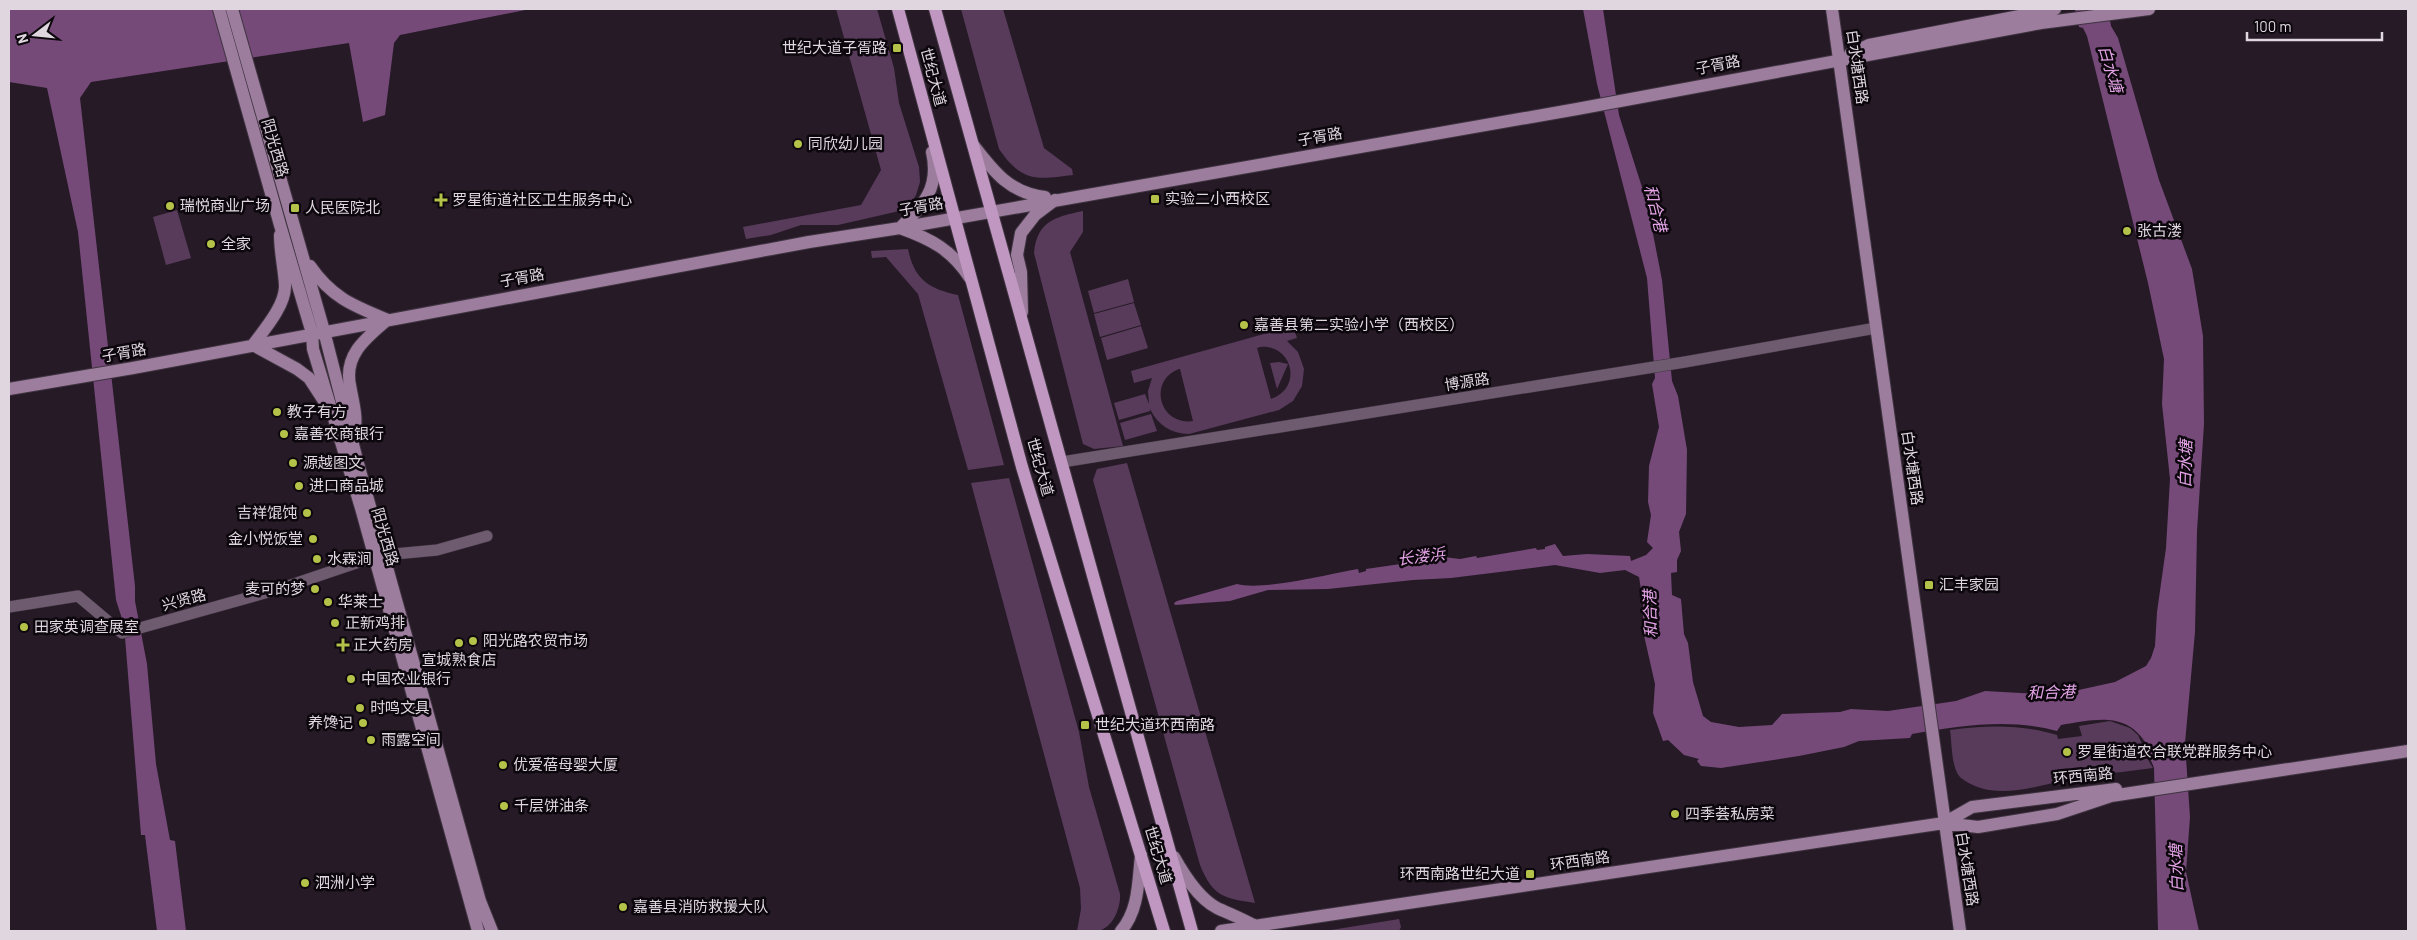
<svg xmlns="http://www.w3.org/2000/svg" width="2417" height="940" viewBox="0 0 2417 940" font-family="Barlow,'Noto Sans SC',sans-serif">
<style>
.green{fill:#583b5a;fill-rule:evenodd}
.water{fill:#754a78}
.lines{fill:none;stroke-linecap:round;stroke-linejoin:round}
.street-casing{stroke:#403441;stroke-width:12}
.secondary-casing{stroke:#403441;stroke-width:14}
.primary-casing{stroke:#403441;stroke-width:14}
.street{stroke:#6e5b6f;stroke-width:11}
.secondary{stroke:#9c7d9d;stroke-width:12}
.primary{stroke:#bf97c1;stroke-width:12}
.poi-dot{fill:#b5c249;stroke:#0c070c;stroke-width:2}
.labels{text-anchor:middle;stroke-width:5;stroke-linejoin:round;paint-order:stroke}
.poi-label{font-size:15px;fill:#dfd6df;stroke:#0c070c;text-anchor:start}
.street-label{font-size:15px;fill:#dfd6df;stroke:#0c070c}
.water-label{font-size:16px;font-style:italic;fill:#e5a4e8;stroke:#0c070c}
</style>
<rect width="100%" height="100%" fill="#261a27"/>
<!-- green -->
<path class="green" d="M 836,9 L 877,9 L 894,68 L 899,103 L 919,167 L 920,182 L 916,195 L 909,207 L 895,212 L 838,225 L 801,225 L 771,235 L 746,239 L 743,227 L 861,205 L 881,170 Z
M 961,9 L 1003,9 L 1044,148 L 1072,169 L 1073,175 C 1035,180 1022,182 999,149 Z
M 177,210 L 191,258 L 166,265 L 153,217 Z
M 1083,211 L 1083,232 L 1070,252 L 1123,446 L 1094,449 L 1083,444 L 1034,253 C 1037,221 1055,217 1083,211 Z
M 908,249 C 914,279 929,289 958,295 L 1004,465 L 968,470 L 918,294 L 886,257 L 872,258 L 871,251 Z
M 1128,279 L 1134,302 L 1094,313 L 1088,291 Z
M 1134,303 L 1141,325 L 1100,337 L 1094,314 Z
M 1141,326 L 1148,348 L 1107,360 L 1101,338 Z
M 1293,326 L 1297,338 L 1287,341 L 1298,352 L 1304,369 L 1302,386 L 1293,401 L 1279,410 L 1189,434 C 1171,434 1158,425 1150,409 L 1150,411 L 1119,420 L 1114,403 L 1145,394 L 1149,404 L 1148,391 L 1152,378 L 1134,383 L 1131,371 ZM 1260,347 C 1293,344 1303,388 1271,399 L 1257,348 ZM 1179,369 L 1180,369 L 1193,421 C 1160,426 1147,381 1179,369 Z
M 1279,362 L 1288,364 L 1277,389 L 1270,363 Z
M 1151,414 L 1157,431 L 1125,440 L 1120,423 Z
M 1127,463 L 1255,903 C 1224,898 1213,897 1200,865 L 1093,480 L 1097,469 Z
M 1009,478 L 1079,732 L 1089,787 L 1120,894 C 1121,907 1113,928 1098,931 C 1092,932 1084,931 1077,931 L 1081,909 L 1080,888 L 971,483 Z
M 2110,721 L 2130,728 L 2138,735 L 2142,744 L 2142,750 L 2153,768 C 2132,771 2112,773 2092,775 C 2052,779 1998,807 1961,778 C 1951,769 1952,743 1950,730 C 1986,725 2021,724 2057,735 L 2058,739 L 2082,736 L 2079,726 Z
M 1399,919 L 1401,927 L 1399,931 L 1325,931 Z"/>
<!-- water -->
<path class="water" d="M 9,9 L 530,9 L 400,35 L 394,43 L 385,115 L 363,122 L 349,43 L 91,82 L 80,98 L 135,586 L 135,601 L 147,664 L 156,764 L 170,840 L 175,841 L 186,931 L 157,931 L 145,835 L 141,835 L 124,625 L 116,600 L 78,232 L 47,88 L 9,82 Z
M 1583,9 L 1603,9 L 1619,115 L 1647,203 L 1662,280 L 1672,381 L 1678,396 L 1687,450 L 1686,514 L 1679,532 L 1681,551 L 1677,560 L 1677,572 L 1671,573 L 1672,595 L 1681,599 L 1684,634 L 1688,643 L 1693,682 L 1703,716 L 1711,722 L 1739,727 L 1772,725 L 1782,714 L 1840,712 L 1851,709 L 1888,711 L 1956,701 L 1985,691 L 2056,695 L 2115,682 L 2146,666 L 2151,658 L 2155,646 L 2157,612 L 2166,548 L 2170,479 L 2162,404 L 2164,359 L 2148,283 L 2087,36 L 2083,28 L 2079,27 L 2075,9 L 2108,9 L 2111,26 L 2118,38 L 2159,180 L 2192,269 L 2203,336 L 2204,424 L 2197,531 L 2195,632 L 2185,743 L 2190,817 L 2186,872 L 2199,931 L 2158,931 L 2154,768 C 2152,762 2150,759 2147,754 C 2146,751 2147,745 2145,742 C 2125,711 2093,720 2061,725 L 2057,731 C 2009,718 1961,726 1912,734 L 1910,738 L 1859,741 L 1844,747 L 1799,756 L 1721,768 L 1701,766 L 1697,761 L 1699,759 L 1684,755 L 1668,740 L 1663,741 L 1653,713 L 1655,684 L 1643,631 L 1643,602 L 1639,577 L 1625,570 L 1600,573 L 1555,565 L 1451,578 L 1413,580 L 1328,589 L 1268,590 L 1230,601 L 1175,605 L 1174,603 L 1177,601 L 1237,584 C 1264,591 1328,574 1358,569 L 1359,573 L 1366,571 L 1366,569 L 1421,561 L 1436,556 L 1460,559 L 1476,556 L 1477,558 L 1536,548 L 1537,550 L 1545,549 L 1545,547 L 1555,544 L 1563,556 L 1587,554 L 1630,556 L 1631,561 L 1646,555 L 1653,548 L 1647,542 L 1651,515 L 1648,502 L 1649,466 L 1659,427 L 1652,384 L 1655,378 L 1647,278 L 1597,84 Z"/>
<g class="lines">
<!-- street casing -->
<g class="street-casing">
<path id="street" d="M 1062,462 L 1685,362 L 1876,328
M 384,555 L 437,550 L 487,536
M 9,607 L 78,596 L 122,633 L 279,589 L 374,557"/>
</g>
<!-- secondary casing -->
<g class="secondary-casing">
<path id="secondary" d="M 219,9 L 280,225 L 312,333 L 313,349 L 361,508 L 478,931
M 232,9 L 324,331 L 357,460 L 480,901 L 492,931
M 1832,9 L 1960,931
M 1850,54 L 1869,45 L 2055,9
M 974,146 C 994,172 1010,193 1045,197
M 900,228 C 924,204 940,188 932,152
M 900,228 C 931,239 952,250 970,278
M 310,266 C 332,298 354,306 388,320
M 1022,312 L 1021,272 L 1017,255 L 1021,233 L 1035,215 L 1055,200
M 253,345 C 264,330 286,305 285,285 C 284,268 280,252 280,235
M 253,345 L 297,369 L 309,378 L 324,401
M 9,389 L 133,368 L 809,242 L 900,228 L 1577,109 L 2041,23 L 2149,9
M 354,435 C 358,417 353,403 350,385 C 344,355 366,338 386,321
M 1944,823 L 1972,807 L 2116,789
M 1174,857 C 1184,875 1198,898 1217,908 C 1230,914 1243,919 1255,926
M 1121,931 C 1139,910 1138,882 1141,855
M 1221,931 L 1944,823 L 1978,827 L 2057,814 L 2111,796 L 2408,751"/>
</g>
<!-- primary casing -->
<g class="primary-casing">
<path id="primary" d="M 898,9 L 1022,467 L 1164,931
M 935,9 L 1192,931"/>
</g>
<!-- street -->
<use href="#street" class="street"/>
<!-- secondary -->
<use href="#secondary" class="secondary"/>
<!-- primary -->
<use href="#primary" class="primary"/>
</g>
<!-- markers -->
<g class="poi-dot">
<rect x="892" y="43" width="10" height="10" rx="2.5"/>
<circle cx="798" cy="144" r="5"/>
<rect x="1150" y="194" width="10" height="10" rx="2.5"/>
<path d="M438.5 192.5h5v5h5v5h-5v5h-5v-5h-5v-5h5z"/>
<circle cx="170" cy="206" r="5"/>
<rect x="290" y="203" width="10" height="10" rx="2.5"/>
<circle cx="2127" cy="231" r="5"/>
<circle cx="211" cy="244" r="5"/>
<circle cx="1244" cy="325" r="5"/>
<circle cx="277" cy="412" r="5"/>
<circle cx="284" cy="434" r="5"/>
<circle cx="293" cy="463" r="5"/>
<circle cx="299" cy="486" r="5"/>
<circle cx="307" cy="513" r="5"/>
<circle cx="313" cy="539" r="5"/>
<circle cx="317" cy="559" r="5"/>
<rect x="1924" y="580" width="10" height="10" rx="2.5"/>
<circle cx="315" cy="589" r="5"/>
<circle cx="328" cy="602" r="5"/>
<circle cx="335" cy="623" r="5"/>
<circle cx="24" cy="627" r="5"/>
<circle cx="473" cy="641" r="5"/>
<circle cx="459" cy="643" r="5"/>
<path d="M340.5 637.5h5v5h5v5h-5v5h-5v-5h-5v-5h5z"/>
<circle cx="351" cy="679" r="5"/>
<circle cx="360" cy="708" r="5"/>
<circle cx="363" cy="723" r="5"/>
<rect x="1080" y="720" width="10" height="10" rx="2.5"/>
<circle cx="371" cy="740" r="5"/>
<circle cx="2067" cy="752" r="5"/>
<circle cx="503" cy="765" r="5"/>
<circle cx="504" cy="806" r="5"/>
<circle cx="1675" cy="814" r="5"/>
<rect x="1525" y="869" width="10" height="10" rx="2.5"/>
<circle cx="305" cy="883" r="5"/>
<circle cx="623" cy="907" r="5"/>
</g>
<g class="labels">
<!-- poi labels -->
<g class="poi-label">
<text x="887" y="53" text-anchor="end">世纪大道子胥路</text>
<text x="808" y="149">同欣幼儿园</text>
<text x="1165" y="204">实验二小西校区</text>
<text x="452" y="205">罗星街道社区卫生服务中心</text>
<text x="180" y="211">瑞悦商业广场</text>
<text x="305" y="213">人民医院北</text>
<text x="2137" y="236">张古溇</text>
<text x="221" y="249">全家</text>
<text x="1254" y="330">嘉善县第二实验小学（西校区）</text>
<text x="287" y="417">教子有方</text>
<text x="294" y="439">嘉善农商银行</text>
<text x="303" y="468">源越图文</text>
<text x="309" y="491">进口商品城</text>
<text x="297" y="518" text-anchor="end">吉祥馄饨</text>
<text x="303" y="544" text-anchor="end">金小悦饭堂</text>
<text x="327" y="564">水霖涧</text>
<text x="1939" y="590">汇丰家园</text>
<text x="305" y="594" text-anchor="end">麦可的梦</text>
<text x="338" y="607">华莱士</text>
<text x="345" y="628">正新鸡排</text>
<text x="34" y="632">田家英调查展室</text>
<text x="483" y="646">阳光路农贸市场</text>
<text x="353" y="650">正大药房</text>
<text x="459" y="665" text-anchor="middle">宣城熟食店</text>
<text x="361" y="684">中国农业银行</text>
<text x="370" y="713">时鸣文具</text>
<text x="353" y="728" text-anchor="end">养馋记</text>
<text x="1095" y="730">世纪大道环西南路</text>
<text x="381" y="745">雨露空间</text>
<text x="2077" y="757">罗星街道农合联党群服务中心</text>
<text x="513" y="770">优爱蓓母婴大厦</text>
<text x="514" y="811">千层饼油条</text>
<text x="1685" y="819">四季荟私房菜</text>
<text x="1520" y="879" text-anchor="end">环西南路世纪大道</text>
<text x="315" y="888">泗洲小学</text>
<text x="633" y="912">嘉善县消防救援大队</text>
</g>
<!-- street labels -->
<g class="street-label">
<text transform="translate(1718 65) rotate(-11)" y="5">子胥路</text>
<text transform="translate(1857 67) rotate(82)" y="5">白水塘西路</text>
<text transform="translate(933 77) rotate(75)" y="5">世纪大道</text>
<text transform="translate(1320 137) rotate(-10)" y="5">子胥路</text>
<text transform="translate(275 148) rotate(74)" y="5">阳光西路</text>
<text transform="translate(921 207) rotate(-10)" y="5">子胥路</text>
<text transform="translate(522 278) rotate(-10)" y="5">子胥路</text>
<text transform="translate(124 353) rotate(-10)" y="5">子胥路</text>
<text transform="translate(1467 382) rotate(-9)" y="5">博源路</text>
<text transform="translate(1040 467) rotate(74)" y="5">世纪大道</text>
<text transform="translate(1912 468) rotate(82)" y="5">白水塘西路</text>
<text transform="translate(385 537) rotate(74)" y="5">阳光西路</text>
<text transform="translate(184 600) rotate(-15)" y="5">兴贤路</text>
<text transform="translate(2083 776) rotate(-6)" y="5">环西南路</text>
<text transform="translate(1158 855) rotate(73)" y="5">世纪大道</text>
<text transform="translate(1580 861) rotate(-8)" y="5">环西南路</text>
<text transform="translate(1967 869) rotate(81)" y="5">白水塘西路</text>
</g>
<!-- water labels -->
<g class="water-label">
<text transform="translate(2111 69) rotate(74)" y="6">白水塘</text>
<text transform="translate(1656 208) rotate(76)" y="6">和合港</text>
<text transform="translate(2185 464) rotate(-89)" y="6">白水塘</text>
<text transform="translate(1421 556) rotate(-7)" y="6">长溇浜</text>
<text transform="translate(1650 614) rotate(-92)" y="6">和合港</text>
<text transform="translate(2051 692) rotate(-2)" y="6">和合港</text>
<text transform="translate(2176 868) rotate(-92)" y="6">白水塘</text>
</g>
</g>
<!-- border -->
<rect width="2417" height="940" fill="none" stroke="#dfd6df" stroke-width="20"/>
<!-- north arrow -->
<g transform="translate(35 35) rotate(254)" stroke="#0c070c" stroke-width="4" paint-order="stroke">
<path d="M0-4L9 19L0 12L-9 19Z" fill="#dfd6df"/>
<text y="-8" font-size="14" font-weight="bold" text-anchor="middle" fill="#dfd6df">N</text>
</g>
<!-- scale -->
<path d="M2247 32v8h135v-8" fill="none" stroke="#dfd6df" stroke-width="2.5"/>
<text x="2254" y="32" font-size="15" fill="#dfd6df" stroke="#0c070c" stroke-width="4" paint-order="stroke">100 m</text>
</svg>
